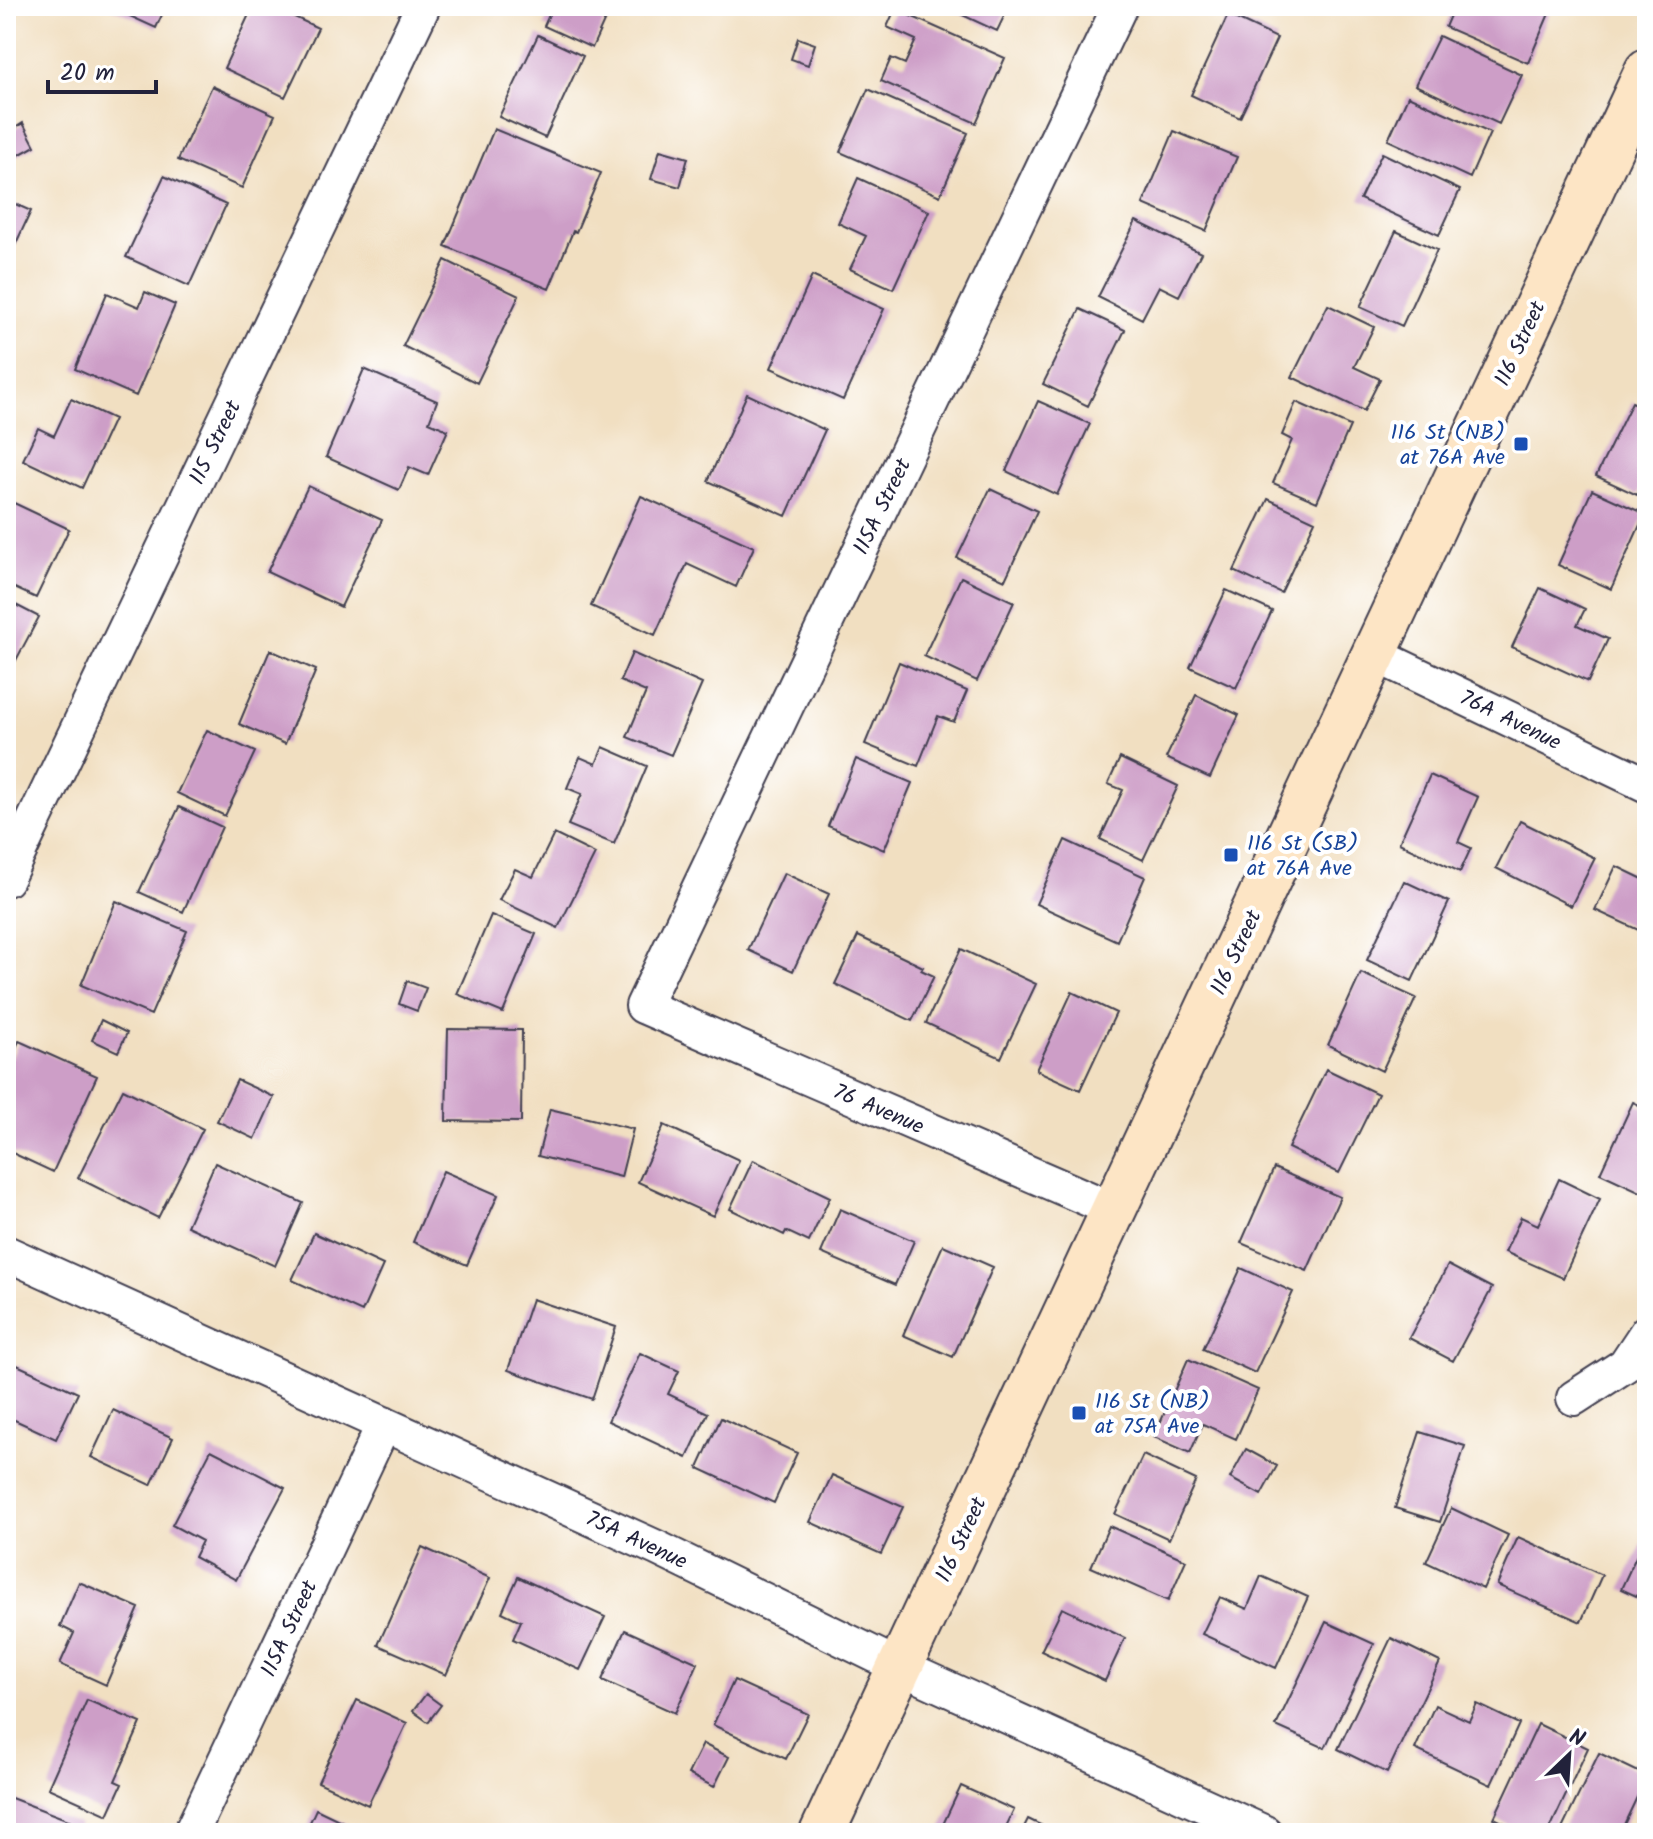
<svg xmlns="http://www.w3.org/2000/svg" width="1653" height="1839" viewBox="0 0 1653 1839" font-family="Kalam,sans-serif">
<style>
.building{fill:#cd9ec7}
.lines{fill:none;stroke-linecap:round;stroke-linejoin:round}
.street-casing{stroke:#413e4f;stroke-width:38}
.secondary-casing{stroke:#413e4f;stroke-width:48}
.street{stroke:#fff;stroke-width:34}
.secondary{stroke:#fde5c5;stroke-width:44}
.transit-dot{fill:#1a4fb4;stroke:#fff;stroke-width:3}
.labels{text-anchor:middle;stroke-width:8;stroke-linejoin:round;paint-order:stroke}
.street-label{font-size:22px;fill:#22223b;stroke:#fff}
.transit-label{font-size:22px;fill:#164399;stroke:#fff;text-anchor:start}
</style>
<rect width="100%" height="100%" fill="#fff"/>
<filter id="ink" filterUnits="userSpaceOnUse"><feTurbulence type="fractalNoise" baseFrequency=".0125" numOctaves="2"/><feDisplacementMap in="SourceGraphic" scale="16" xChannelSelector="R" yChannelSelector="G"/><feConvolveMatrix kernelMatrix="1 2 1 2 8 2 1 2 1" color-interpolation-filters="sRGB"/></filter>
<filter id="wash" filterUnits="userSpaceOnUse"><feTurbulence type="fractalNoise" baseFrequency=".006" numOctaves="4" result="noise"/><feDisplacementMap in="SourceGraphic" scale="32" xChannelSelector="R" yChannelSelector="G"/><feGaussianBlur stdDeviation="1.8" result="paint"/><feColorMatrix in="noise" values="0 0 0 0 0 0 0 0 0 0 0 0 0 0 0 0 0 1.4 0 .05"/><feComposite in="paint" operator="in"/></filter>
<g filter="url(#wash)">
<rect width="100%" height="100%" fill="#f1dfc1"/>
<g id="blocks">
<!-- building -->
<path class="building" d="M 108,6 L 166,6 L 156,28 Z
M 253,6 L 271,6 L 318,28 L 285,97 L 224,68 Z
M 553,6 L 611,6 L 592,48 L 544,26 Z
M 943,6 L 1009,6 L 997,31 Z
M 1454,6 L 1544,6 L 1551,9 L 1528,63 L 1445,27 Z
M 895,9 L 1005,58 L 976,123 L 881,81 L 891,58 L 905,64 L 916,40 L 887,27 Z
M 1228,15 L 1277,38 L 1240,118 L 1191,95 Z
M 538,35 L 583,56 L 545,138 L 499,117 Z
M 1439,36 L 1522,75 L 1499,124 L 1415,85 Z
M 798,38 L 815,44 L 808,65 L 791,59 Z
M 212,86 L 275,115 L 242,188 L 178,160 Z
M 868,89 L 968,133 L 940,196 L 840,152 Z
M 1408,96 L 1490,133 L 1470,178 L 1388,140 Z
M 6,110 L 15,128 L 23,123 L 35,146 L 6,162 Z
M 494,129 L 601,173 L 576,232 L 573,231 L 549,289 L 445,246 Z
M 1174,131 L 1237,157 L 1206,231 L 1143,204 Z
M 660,150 L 688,158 L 680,187 L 651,179 Z
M 1382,153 L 1460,190 L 1439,235 L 1360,199 Z
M 164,176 L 226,205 L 189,286 L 126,257 Z
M 858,178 L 929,211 L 893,289 L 850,269 L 866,236 L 838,223 Z
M 6,200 L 31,211 L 6,265 Z
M 1136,221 L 1201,253 L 1179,296 L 1159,286 L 1142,319 L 1098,297 Z
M 1396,231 L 1437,250 L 1402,326 L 1360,307 Z
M 445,260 L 519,296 L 477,383 L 403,346 Z
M 812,276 L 884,309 L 843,400 L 771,368 Z
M 145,292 L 175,305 L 136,396 L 75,369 L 107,293 L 139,307 Z
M 1328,305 L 1374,327 L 1354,367 L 1380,379 L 1364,411 L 1292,377 Z
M 1080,309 L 1125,330 L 1088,406 L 1043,384 Z
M 364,369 L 437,401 L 429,422 L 448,430 L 428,475 L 409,467 L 399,490 L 326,457 Z
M 747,394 L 825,430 L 786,516 L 708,481 Z
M 71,399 L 114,419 L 82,488 L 23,460 L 38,428 L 54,436 Z
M 1038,401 L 1090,424 L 1057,495 L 1006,471 Z
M 1296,402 L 1350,426 L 1317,502 L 1273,483 L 1292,440 L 1282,435 Z
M 1632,402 L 1647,409 L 1647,476 L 1637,495 L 1596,476 Z
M 308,486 L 382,520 L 341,607 L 267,572 Z
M 990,489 L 1037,511 L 1005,580 L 957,558 Z
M 1592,490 L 1645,514 L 1611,589 L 1558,565 Z
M 641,496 L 754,547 L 736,587 L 687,564 L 655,635 L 591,606 Z
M 1268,499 L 1315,521 L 1281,593 L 1234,571 Z
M 14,503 L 69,529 L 36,598 L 6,584 L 6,551 L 11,541 L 6,538 L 6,520 Z
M 961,577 L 1014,602 L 977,681 L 924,656 Z
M 1540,588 L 1585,609 L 1577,625 L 1608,639 L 1588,682 L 1512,647 Z
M 1226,590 L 1272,611 L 1236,688 L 1190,667 Z
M 6,600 L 39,617 L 6,679 Z
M 270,650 L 316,670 L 285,744 L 239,724 Z
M 632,653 L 702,684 L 671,755 L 627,737 L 646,692 L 620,681 Z
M 899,662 L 967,691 L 954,722 L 938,716 L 918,766 L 865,744 Z
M 1196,695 L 1239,715 L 1210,778 L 1166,758 Z
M 207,730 L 255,752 L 225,816 L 177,793 Z
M 603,747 L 647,766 L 614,844 L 568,825 L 582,794 L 567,788 L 580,757 L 596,764 Z
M 1120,758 L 1178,786 L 1143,860 L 1100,839 L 1123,790 L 1108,784 Z
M 856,759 L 912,783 L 884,850 L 828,826 Z
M 1430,775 L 1478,797 L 1458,842 L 1471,848 L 1460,872 L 1399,843 Z
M 179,807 L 222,827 L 183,912 L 139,892 Z
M 1520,821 L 1595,858 L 1571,906 L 1496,868 Z
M 554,834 L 595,854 L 558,928 L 499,900 L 515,869 L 533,877 Z
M 1065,840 L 1145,877 L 1117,941 L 1036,904 Z
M 1616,866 L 1647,881 L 1647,934 L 1595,910 Z
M 784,873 L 829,894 L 793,971 L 748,950 Z
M 1404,881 L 1449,902 L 1412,981 L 1367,960 Z
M 116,901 L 187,931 L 151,1015 L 81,985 Z
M 491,915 L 536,934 L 503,1013 L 457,994 Z
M 858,936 L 923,967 L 921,970 L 934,976 L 912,1021 L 835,984 Z
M 961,949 L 1036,984 L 1001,1058 L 926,1023 Z
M 1361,973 L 1416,998 L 1382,1071 L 1328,1045 Z
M 407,981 L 426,988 L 417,1011 L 399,1004 Z
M 1072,992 L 1116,1013 L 1080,1090 L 1036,1070 Z
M 101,1020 L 127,1033 L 118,1052 L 92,1040 Z
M 448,1029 L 522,1030 L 521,1122 L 446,1121 Z
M 19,1041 L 97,1076 L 53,1172 L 6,1150 L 6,1069 Z
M 1326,1069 L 1378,1094 L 1339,1173 L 1288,1148 Z
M 237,1080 L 274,1097 L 255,1139 L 217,1121 Z
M 123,1089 L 203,1129 L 158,1218 L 78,1178 Z
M 1633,1102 L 1647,1109 L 1647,1191 L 1645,1194 L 1600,1173 Z
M 550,1109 L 633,1129 L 621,1177 L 538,1156 Z
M 664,1125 L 739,1160 L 713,1216 L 638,1182 Z
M 753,1160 L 830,1197 L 809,1242 L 786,1231 L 784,1235 L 730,1209 Z
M 215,1163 L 303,1203 L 275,1266 L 187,1226 Z
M 1274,1168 L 1340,1197 L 1307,1271 L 1241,1243 Z
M 443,1171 L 498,1195 L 467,1265 L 413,1242 Z
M 1559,1179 L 1600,1199 L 1563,1278 L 1505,1252 L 1521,1217 L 1538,1225 Z
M 840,1209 L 914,1241 L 895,1285 L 821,1253 Z
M 314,1233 L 383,1265 L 362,1312 L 292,1280 Z
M 943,1245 L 993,1267 L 953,1357 L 903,1335 Z
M 1448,1265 L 1492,1288 L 1453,1361 L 1409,1338 Z
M 1241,1268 L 1293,1292 L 1255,1373 L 1203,1349 Z
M 532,1299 L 616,1327 L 592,1399 L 508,1370 Z
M 640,1353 L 679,1371 L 668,1394 L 708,1413 L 687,1458 L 608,1421 Z
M 1188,1359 L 1258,1390 L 1236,1439 L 1203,1424 L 1190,1453 L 1154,1437 Z
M 17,1365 L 78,1393 L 56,1439 L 6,1416 L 6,1389 Z
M 113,1410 L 173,1438 L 151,1485 L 91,1457 Z
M 721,1418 L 797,1453 L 774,1503 L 698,1468 Z
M 1420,1432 L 1465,1446 L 1440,1522 L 1395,1508 Z
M 1246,1449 L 1277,1466 L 1261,1495 L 1230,1478 Z
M 211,1450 L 285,1488 L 236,1580 L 194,1557 L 202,1541 L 172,1525 Z
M 1143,1455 L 1196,1480 L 1169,1539 L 1115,1514 Z
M 832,1475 L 903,1507 L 881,1554 L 810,1522 Z
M 1451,1508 L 1508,1535 L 1483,1589 L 1426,1562 Z
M 1109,1526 L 1186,1560 L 1168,1601 L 1091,1567 Z
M 1647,1533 L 1647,1601 L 1621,1589 Z
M 1518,1537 L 1602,1575 L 1581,1622 L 1497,1585 Z
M 422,1547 L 490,1578 L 446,1675 L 378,1645 Z
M 1261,1576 L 1308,1597 L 1276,1668 L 1202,1634 L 1220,1597 L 1247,1609 Z
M 518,1577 L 605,1617 L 580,1670 L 513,1639 L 521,1621 L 502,1612 Z
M 79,1582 L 139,1608 L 106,1685 L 60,1664 L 74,1633 L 60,1626 Z
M 1062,1608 L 1125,1638 L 1105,1681 L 1041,1651 Z
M 1326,1622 L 1374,1644 L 1325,1748 L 1276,1726 Z
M 625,1630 L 698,1663 L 675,1713 L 602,1680 Z
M 1391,1638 L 1440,1662 L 1387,1773 L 1338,1749 Z
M 734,1680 L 808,1714 L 786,1759 L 713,1725 Z
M 426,1694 L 441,1705 L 428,1722 L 413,1711 Z
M 87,1700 L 141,1723 L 115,1781 L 122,1784 L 108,1815 L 48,1788 Z
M 357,1700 L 407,1723 L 368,1805 L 318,1782 Z
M 1477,1704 L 1519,1724 L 1491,1785 L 1415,1749 L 1435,1705 L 1469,1721 Z
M 1538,1724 L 1588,1748 L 1548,1833 L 1525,1833 L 1494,1818 Z
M 703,1744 L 729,1757 L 714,1787 L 688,1774 Z
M 1599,1753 L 1647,1776 L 1620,1833 L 1560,1833 Z
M 961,1786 L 1014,1810 L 1003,1833 L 939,1833 Z
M 6,1796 L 79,1824 L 75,1833 L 6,1833 Z
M 316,1809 L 362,1831 L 361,1833 L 305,1833 Z
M 1028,1819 L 1057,1833 L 1021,1833 Z"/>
</g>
</g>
<g filter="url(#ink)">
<use href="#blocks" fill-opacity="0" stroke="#413e4f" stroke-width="2"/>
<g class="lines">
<!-- street casing -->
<g class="street-casing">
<path id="street" d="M 1374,654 L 1647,785
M 6,879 L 423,6
M 1114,1210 L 643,1006 L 1120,6
M 6,1253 L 657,1548 L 900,1667 L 1265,1833
M 1574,1398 L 1625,1365 L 1647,1332
M 191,1833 L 384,1424"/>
</g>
<!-- secondary casing -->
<g class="secondary-casing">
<path id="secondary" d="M 822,1833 L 1647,71"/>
</g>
<!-- street -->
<use href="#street" class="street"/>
<!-- secondary -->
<use href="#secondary" class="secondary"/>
</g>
</g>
<!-- markers -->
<g class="transit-dot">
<rect x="1513" y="436" width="16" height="16" rx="4"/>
<rect x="1223" y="847" width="16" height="16" rx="4"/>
<rect x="1071" y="1405" width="16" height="16" rx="4"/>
</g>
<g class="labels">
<!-- street labels -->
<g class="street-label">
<text transform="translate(1519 343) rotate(-65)" y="8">116 Street</text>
<text transform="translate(214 442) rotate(-64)" y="8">115 Street</text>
<text transform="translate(881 506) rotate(-64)" y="8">115A Street</text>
<text transform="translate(1511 719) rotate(26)" y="8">76A Avenue</text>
<text transform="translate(1235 952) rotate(-65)" y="8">116 Street</text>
<text transform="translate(879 1108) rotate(23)" y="8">76 Avenue</text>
<text transform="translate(637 1539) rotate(25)" y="8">75A Avenue</text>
<text transform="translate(960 1539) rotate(-65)" y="8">116 Street</text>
<text transform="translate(288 1628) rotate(-65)" y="8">115A Street</text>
</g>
<!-- transit labels -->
<g class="transit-label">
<text x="1505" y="439" text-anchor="end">116 St (NB)<tspan x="1505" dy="25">at 76A Ave</tspan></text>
<text x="1247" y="850">116 St (SB)<tspan x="1247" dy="25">at 76A Ave</tspan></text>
<text x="1095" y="1408">116 St (NB)<tspan x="1095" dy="25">at 75A Ave</tspan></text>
</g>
</g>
<!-- margin -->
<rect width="1653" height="1839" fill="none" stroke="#fff" stroke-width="32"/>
<!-- north arrow -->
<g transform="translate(1569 1755) rotate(25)" stroke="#ffffff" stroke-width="6" paint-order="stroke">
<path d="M0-6L14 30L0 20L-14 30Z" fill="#22223b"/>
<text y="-12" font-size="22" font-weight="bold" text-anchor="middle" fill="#22223b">N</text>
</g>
<!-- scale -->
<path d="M48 80v12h108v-12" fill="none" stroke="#22223b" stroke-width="4"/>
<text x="60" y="80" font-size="24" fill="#22223b" stroke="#ffffff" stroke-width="6" paint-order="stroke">20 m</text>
</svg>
